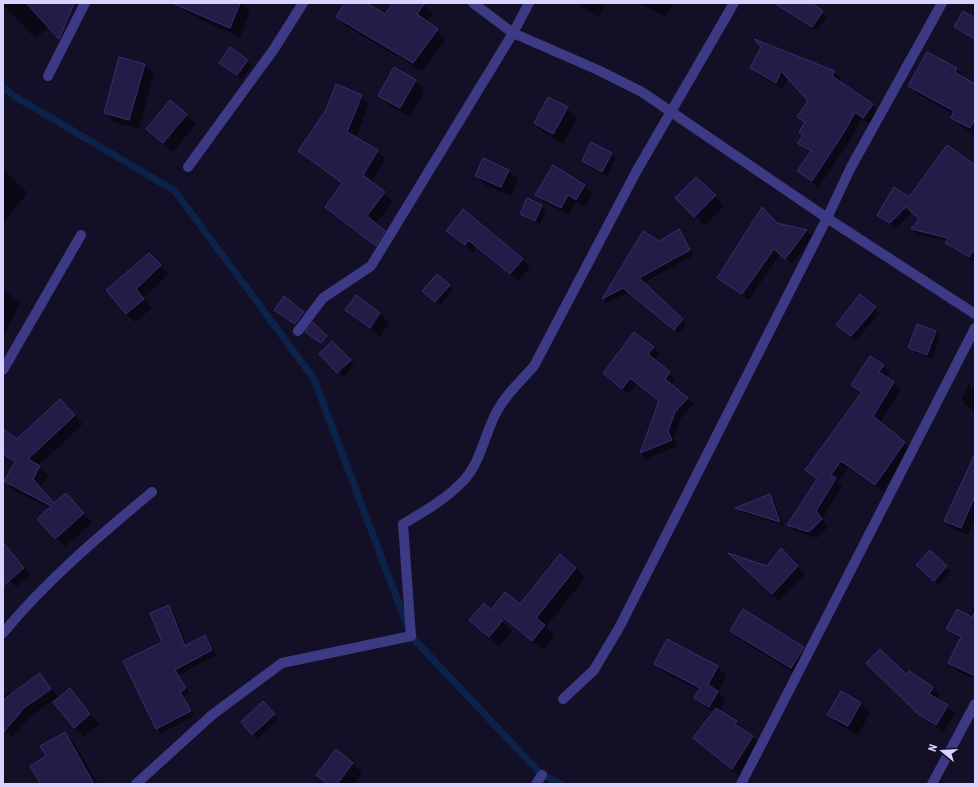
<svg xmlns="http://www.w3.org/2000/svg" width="978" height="787" viewBox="0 0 978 787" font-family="'Roboto Condensed',sans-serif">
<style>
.shadow{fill:#0007}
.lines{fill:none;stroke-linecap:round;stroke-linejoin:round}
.stream{stroke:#0c2248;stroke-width:7}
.building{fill:#241b47;stroke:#3b2d73}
.minor{stroke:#3d3a85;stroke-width:10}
</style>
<rect width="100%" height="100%" fill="#130f26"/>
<!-- shadow -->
<path class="shadow" d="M 3,3 L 39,3 L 57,18 L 36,39 L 4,6 L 3,7 Z
M 173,3 L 243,3 L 250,10 L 240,37 L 210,24 L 177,7 Z
M 346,3 L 364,3 L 385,16 L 395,3 L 422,3 L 433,13 L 426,22 L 446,39 L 422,71 L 346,26 L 337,17 Z
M 577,3 L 607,3 L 598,17 Z
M 638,3 L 673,3 L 665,16 Z
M 773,3 L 809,3 L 827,16 L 817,31 Z
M 975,19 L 975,40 L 956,27 Z
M 927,53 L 957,69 L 966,79 L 975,85 L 975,135 L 962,127 L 952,117 L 954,114 L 919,95 L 909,85 Z
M 247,60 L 252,65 L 242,79 L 220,62 Z
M 144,65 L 154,74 L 139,129 L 114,122 L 105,113 Z
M 751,67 L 834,72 L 841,78 L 839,82 L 872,105 L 879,112 L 870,124 L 862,118 L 853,136 L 819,187 L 799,171 L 811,153 L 798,143 L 804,136 L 805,123 L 799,117 L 809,101 L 788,77 L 783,89 L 757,74 Z
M 394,69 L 416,81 L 425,90 L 410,117 L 389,105 L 379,96 Z
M 361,96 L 369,104 L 356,138 L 377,151 L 385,159 L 371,183 L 393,201 L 375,225 L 392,240 L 384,253 L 327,207 L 342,184 L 307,159 L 299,151 Z
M 170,101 L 196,124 L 173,152 L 147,129 Z
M 567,108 L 577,118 L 563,143 L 544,133 L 535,123 Z
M 592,143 L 612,154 L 616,158 L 607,176 L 587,166 L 583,161 Z
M 947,146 L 975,165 L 975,262 L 952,248 L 947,243 L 948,241 L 917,234 L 912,229 L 920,219 L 912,212 L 896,228 L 878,214 L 909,198 Z
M 553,166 L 585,186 L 593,194 L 585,207 L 576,202 L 569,215 L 544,202 L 536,194 Z
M 3,169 L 27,192 L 19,204 L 3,223 Z
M 508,170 L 518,180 L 511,196 L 485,185 L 476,176 Z
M 697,178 L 724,206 L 705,226 L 677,198 Z
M 527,199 L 542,206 L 546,211 L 540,224 L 525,218 L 521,213 Z
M 777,224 L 806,231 L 812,236 L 792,264 L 780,254 L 749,300 L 719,278 Z
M 679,230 L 694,255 L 643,283 L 687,324 L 679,333 L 628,292 L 608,303 L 603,299 L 644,232 L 659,242 Z
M 448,231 L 522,259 L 530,267 L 518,281 L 476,247 L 473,252 Z
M 149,254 L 168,274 L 143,298 L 152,308 L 135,322 L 126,314 Z
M 449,286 L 453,290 L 440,306 L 428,296 Z
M 3,289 L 20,303 L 3,337 Z
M 860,295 L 880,313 L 856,340 L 837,325 Z
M 285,297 L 308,318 L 300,328 L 276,310 Z
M 346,309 L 380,314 L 389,323 L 380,336 L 356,319 Z
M 918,326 L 936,332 L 940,337 L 932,359 L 914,352 L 909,348 Z
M 332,343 L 354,365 L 343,377 L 320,354 Z
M 653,347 L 659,353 L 654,360 L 675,379 L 671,385 L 694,404 L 681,418 L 674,438 L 677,446 L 646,459 L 641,453 L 660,402 L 637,383 L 628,394 L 610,379 Z
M 883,366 L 890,373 L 887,378 L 901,389 L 880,423 L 912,450 L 882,491 L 848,468 L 838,482 L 842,486 L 822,519 L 828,527 L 817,538 L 795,531 L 788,524 L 817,480 L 806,470 L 862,393 L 852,385 Z
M 969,385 L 975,389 L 975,411 L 970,409 L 961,400 Z
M 69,409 L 83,424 L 38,466 L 48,476 L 41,488 L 55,504 L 74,503 L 92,523 L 65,547 L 38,519 L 50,509 L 14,490 L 6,481 L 15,464 L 3,455 L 3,430 L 18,440 Z
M 975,466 L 975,520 L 968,535 L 953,529 L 946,521 Z
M 769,495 L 774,500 L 784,526 L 741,512 L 737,508 Z
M 3,544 L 30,575 L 16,587 L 3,573 Z
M 781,549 L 805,574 L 779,601 L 731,555 L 767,567 Z
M 946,567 L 951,571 L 939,585 L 922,570 Z
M 576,568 L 585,578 L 546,627 L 554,636 L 542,650 L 493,608 L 520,605 Z
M 484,605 L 512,631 L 499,646 L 480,629 Z
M 975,605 L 975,679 L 957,671 L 949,663 L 961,640 L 948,629 L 969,617 Z
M 168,606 L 173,610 L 187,646 L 204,637 L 209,641 L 216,655 L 179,675 L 190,693 L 183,697 L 195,715 L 161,733 L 157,728 L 163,643 Z
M 731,630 L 800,646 L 810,656 L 810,662 L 801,677 L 741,640 Z
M 667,641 L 718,667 L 726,676 L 718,692 L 726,700 L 720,711 L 736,722 L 761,744 L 740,777 L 695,738 L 714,712 L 704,706 L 696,697 L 700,691 L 664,672 L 655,664 Z
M 868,663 L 907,677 L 910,672 L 933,687 L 940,695 L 937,700 L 955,713 L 944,732 L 927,721 Z
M 40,675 L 58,697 L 32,715 L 13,737 L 3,729 L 3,698 L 8,692 L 11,695 Z
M 69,690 L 99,724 L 84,737 L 74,727 Z
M 861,703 L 870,713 L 858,735 L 838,724 L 829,714 Z
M 268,707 L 278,719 L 257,739 L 253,734 Z
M 65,733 L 74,743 L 98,784 L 43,784 L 48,756 Z
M 352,763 L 362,773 L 354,784 L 327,784 L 317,775 Z"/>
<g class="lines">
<!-- stream -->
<path class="stream" d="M 3,87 L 14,96 L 175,191 L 314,379 L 411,636 L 542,775 L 561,784"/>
</g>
<!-- building -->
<path class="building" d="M 26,3 L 74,3 L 59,39 Z
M 172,3 L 240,3 L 230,28 Z
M 345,3 L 366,3 L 385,14 L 393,3 L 425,3 L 417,14 L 438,29 L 413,63 L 336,17 Z
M 774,3 L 811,3 L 823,11 L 812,27 Z
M 963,11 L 975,18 L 975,39 L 954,27 Z
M 754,39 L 835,71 L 832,76 L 873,104 L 863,118 L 855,112 L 846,129 L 812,181 L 797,171 L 811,151 L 797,143 L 803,136 L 799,132 L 805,122 L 797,117 L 808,101 L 781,71 L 776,83 L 750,68 L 761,47 Z
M 230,47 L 248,60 L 237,75 L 219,63 Z
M 927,52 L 957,68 L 955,72 L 975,84 L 975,119 L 970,128 L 951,118 L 954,111 L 908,86 Z
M 119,57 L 145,64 L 129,120 L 104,113 Z
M 394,67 L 416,80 L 400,108 L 378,96 Z
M 336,84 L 362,95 L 347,132 L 378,150 L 363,175 L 385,192 L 367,216 L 385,231 L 376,246 L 325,207 L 342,183 L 298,151 L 326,110 Z
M 548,97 L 568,107 L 553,134 L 534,123 Z
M 170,100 L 187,114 L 163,143 L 146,129 Z
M 591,142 L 612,153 L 602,172 L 582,161 Z
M 947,145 L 975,165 L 975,248 L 969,257 L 945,243 L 948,238 L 911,229 L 919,219 L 906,207 L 890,223 L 877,215 L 894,187 L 909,197 Z
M 483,158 L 509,170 L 501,187 L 475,176 Z
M 553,165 L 585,185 L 576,200 L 568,195 L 561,208 L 535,195 Z
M 696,177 L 716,195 L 694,217 L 675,198 Z
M 527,198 L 542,205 L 535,221 L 520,214 Z
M 762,207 L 777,223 L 807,230 L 785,259 L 774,249 L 742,294 L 717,278 Z
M 463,209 L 523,259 L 510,274 L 468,240 L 465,245 L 446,231 Z
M 679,229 L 690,250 L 639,278 L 683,319 L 674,330 L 623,288 L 602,299 L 643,231 L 659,241 Z
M 149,253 L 161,265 L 136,289 L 144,299 L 126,314 L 106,290 Z
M 437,274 L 450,285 L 435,302 L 422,291 Z
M 860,294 L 876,307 L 851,336 L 836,325 Z
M 356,295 L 380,313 L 370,328 L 345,310 Z
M 284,296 L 304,312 L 295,324 L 274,310 Z
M 313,322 L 327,336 L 321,343 L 305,332 Z
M 917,324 L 936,331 L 927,355 L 908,348 Z
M 634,332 L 654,347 L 648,354 L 670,372 L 665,379 L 688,398 L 675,412 L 668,431 L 672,440 L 640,453 L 659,401 L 630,378 L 622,389 L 603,373 Z
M 332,341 L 351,360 L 337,373 L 319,354 Z
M 870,356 L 884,365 L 879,372 L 894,382 L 873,416 L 905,442 L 875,485 L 841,461 L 831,475 L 836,478 L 816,511 L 822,519 L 809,532 L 787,525 L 817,479 L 805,470 L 862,392 L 851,385 Z
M 60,399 L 75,415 L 28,459 L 40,466 L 33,479 L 54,503 L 66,493 L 84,513 L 55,539 L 37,519 L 51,506 L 4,481 L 15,462 L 3,454 L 3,429 L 17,439 Z
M 975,454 L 975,496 L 961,528 L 944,521 Z
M 770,494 L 780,522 L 735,508 Z
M 3,542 L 24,568 L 3,586 Z
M 781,548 L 798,566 L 772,594 L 728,553 L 767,566 Z
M 930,550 L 947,566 L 934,581 L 916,565 Z
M 560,554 L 576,568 L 536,618 L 545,625 L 532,641 L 492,608 L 505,592 L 520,604 Z
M 484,603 L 503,620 L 489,637 L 469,620 Z
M 169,605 L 185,646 L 205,635 L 212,650 L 175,670 L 186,688 L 180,692 L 191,711 L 156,729 L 123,661 L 162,642 L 150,613 Z
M 743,609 L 804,647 L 791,668 L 730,631 Z
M 957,609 L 972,617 L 975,611 L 975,676 L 948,663 L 961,637 L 946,629 Z
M 667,639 L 718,666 L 708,685 L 718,691 L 709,707 L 694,698 L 700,688 L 654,664 Z
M 880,649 L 907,675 L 909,671 L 933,687 L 929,694 L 948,705 L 936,725 L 918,714 L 866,663 Z
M 40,673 L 51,689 L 24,708 L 3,733 L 3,700 Z
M 70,688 L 90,714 L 74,728 L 53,702 Z
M 841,691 L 861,703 L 848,726 L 827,715 Z
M 263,701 L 275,714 L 252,735 L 241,722 Z
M 716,708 L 737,721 L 735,724 L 753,736 L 732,769 L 693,738 Z
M 65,732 L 94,784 L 41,784 L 30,766 L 46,756 L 40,746 Z
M 336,749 L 353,763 L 337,784 L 328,784 L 316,775 Z"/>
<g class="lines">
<!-- minor -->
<path class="minor" d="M 473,3 L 513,33 L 598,70 L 642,92 L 827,218 L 975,314
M 48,76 L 85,3
M 188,167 L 274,49 L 303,3
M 298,331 L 323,298 L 371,266 L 513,33 L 529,3
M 3,370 L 81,235
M 3,633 C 47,580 99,536 152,492
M 563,699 L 594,670 L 620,626 L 827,218 L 850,169 L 942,3
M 136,784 L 212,715 L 282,663 L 411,636 L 403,524 C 425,511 448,498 465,479 C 481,460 485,434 496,413 C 505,395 521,381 534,366 L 636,172 L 734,3
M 536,784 L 542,775
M 741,784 L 975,328
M 932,784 L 975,704"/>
</g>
<!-- border -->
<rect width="978" height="787" fill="none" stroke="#d9d4ff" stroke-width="8"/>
<!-- north arrow -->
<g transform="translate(942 751) rotate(288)" stroke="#130f26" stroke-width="3" paint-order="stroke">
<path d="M0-3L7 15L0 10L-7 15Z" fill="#d9d4ff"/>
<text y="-6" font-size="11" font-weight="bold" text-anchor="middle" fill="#d9d4ff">N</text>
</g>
</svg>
